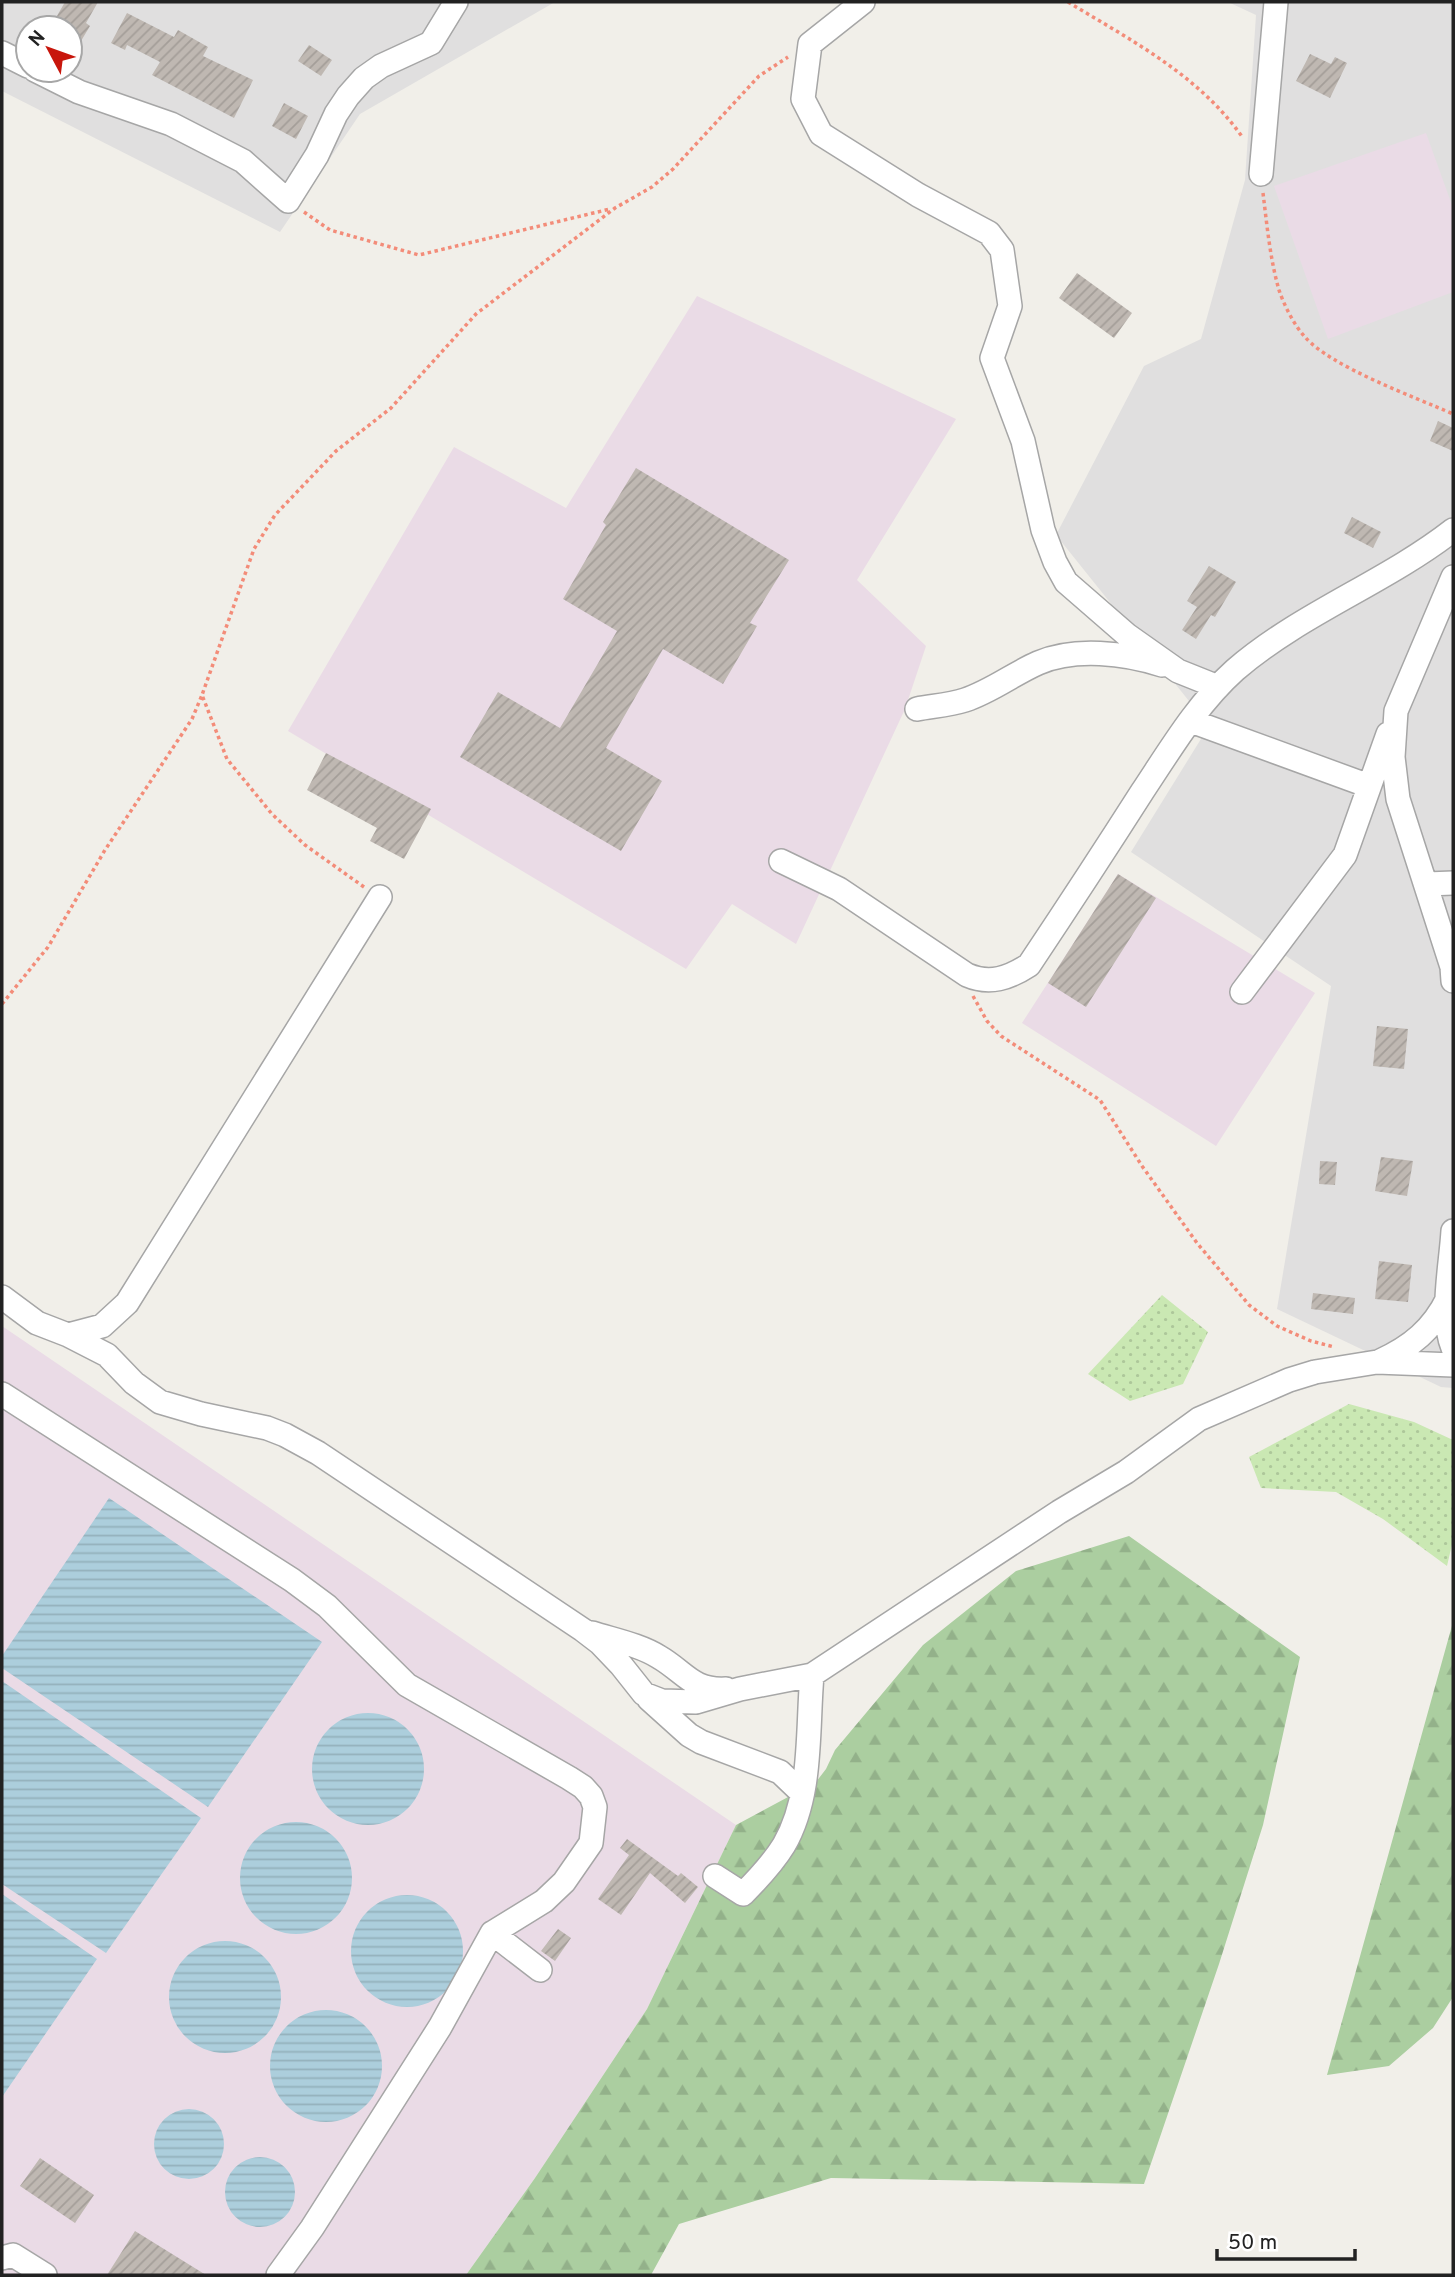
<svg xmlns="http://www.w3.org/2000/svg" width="1455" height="2277" viewBox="0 0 1455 2277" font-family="Overpass,sans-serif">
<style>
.residential{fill:#e0dfdf;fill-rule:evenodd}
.industrial{fill:#eadbe6}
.grass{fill:url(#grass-dots)}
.forest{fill:url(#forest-firs)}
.water{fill:url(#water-rules)}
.building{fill:url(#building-hatch)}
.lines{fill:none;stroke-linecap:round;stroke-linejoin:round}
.minor-casing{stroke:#a6a6a6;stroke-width:26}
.path{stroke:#f38c79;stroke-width:3.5;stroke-dasharray:3.5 3.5;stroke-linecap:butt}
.minor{stroke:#fff;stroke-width:23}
</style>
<defs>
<pattern id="grass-dots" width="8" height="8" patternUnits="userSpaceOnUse" patternTransform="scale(1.75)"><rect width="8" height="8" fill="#cae8b3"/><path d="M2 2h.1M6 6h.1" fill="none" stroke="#adc79a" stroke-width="1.8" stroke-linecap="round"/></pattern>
<pattern id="forest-firs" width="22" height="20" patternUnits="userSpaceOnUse" patternTransform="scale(1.75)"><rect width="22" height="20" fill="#abcea0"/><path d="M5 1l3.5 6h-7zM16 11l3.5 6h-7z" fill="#93b18a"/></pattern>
<pattern id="water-rules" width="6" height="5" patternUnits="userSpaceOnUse" patternTransform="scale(1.75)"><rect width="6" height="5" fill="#accedc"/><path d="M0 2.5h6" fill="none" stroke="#94b1bc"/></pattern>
<pattern id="building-hatch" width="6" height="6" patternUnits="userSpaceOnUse" patternTransform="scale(1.75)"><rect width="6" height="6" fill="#bfb8b2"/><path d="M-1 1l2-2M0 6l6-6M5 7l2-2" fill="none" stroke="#a49e99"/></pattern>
</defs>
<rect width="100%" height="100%" fill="#f1efe9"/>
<!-- residential -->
<path class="residential" d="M 2,2 L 555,2 L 360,114 L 280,232 L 2,91 ZM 28,28 L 70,28 L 70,70 L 28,70 Z
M 1228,2 L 1453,2 L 1453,1388 L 1441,1387 L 1277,1309 L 1331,986 L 1131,852 L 1209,726 L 1056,535 L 1144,366 L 1201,339 L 1245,180 L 1256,15 Z"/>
<!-- industrial -->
<path class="industrial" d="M 1426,133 L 1453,208 L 1453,292 L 1328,339 L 1274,186 Z
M 697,296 L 956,419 L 857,580 L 926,646 L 905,709 L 796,944 L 732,904 L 686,969 L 288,731 L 454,447 L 566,508 Z
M 1118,874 L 1315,993 L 1216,1146 L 1022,1023 Z
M 2,1326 L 736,1825 L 647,2009 L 535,2178 L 466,2275 L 2,2275 Z"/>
<!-- grass -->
<path class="grass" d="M 1162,1295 L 1208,1332 L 1183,1384 L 1130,1401 L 1088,1374 Z
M 1349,1404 L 1414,1422 L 1453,1440 L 1453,1540 L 1447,1566 L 1383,1519 L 1336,1492 L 1261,1488 L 1249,1457 Z"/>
<!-- forest -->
<path class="forest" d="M 1129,1536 L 1300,1657 L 1263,1825 L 1219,1964 L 1144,2184 L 831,2178 L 679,2224 L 651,2275 L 466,2275 L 535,2178 L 647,2009 L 736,1825 L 816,1782 L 826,1769 L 835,1750 L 923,1645 L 1016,1571 Z
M 1453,1622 L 1453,1997 L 1433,2028 L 1389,2066 L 1327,2075 Z"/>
<!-- water -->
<path class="water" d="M 109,1498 L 322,1642 L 208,1807 L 2,1668 L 2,1656 Z
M 2,1681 L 201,1818 L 106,1953 L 2,1884 Z
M312 1769a56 56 0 1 1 112 0a56 56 0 1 1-112 0Z
M240 1878a56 56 0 1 1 112 0a56 56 0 1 1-112 0Z
M 2,1894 L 97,1959 L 2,2097 Z
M351 1951a56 56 0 1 1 112 0a56 56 0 1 1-112 0Z
M169 1997a56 56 0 1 1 112 0a56 56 0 1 1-112 0Z
M270 2066a56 56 0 1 1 112 0a56 56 0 1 1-112 0Z
M154 2144a35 35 0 1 1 70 0a35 35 0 1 1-70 0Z
M225 2192a35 35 0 1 1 70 0a35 35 0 1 1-70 0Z"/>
<!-- building -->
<path class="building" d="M 65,2 L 98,2 L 86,23 L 90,26 L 81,41 L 77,39 L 70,51 L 70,28 L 50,28 Z
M 127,13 L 174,37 L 178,30 L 208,47 L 203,56 L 253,80 L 234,118 L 152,75 L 160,62 L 127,45 L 125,50 L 111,43 Z
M 309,45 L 332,60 L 321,76 L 298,61 Z
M 1310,54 L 1331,64 L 1335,57 L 1347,63 L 1330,98 L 1296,81 Z
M 284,103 L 308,116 L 296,139 L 272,126 Z
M 1077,273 L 1132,313 L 1114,338 L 1059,298 Z
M 1438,421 L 1453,428 L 1453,451 L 1430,441 Z
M 636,468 L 789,560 L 750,623 L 757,626 L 723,684 L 663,649 L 606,748 L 662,781 L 621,851 L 460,757 L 498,692 L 560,728 L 617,631 L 563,599 L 606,525 L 603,522 Z
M 1352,517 L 1381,532 L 1373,548 L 1344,533 Z
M 1209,566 L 1236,582 L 1215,617 L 1211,615 L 1196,639 L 1182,630 L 1197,607 L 1187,601 Z
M 326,753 L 431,809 L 404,859 L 370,841 L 377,828 L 307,790 Z
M 1118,874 L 1156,898 L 1086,1007 L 1048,983 Z
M 1377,1026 L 1408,1029 L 1404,1069 L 1373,1066 Z
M 1381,1157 L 1413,1161 L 1407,1196 L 1375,1191 Z
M 1320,1161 L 1337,1162 L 1335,1185 L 1319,1184 Z
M 1379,1261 L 1412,1265 L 1408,1302 L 1375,1299 Z
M 1313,1293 L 1355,1298 L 1353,1314 L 1311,1309 Z
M 627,1839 L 678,1876 L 681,1873 L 698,1887 L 685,1903 L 650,1873 L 621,1915 L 598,1899 L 629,1855 L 620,1848 Z
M 558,1929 L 571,1938 L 555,1961 L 541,1951 Z
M 40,2158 L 94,2195 L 75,2223 L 20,2186 Z
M 135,2231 L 206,2275 L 107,2275 Z"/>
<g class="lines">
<!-- minor casing -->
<g class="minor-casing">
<path id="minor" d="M 863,2 L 810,44 L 803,99 L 821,134 L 918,195 L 989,233 L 1002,250 L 1010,306 L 992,358 L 1023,441 L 1043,530 L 1055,562 L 1066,582 L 1127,635 L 1178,671 L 1218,687
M 2,53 L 28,66
M 35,70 L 79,92 L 171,124 L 243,161 L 288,201 L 317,155 L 336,114 L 348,96 L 364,78 L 381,66 L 431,43 L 456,2
M 1261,174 L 1276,2
M 1453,577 L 1396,711 L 1393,757 L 1398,799 L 1452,967 L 1453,981
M 917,709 C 933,706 950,705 965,700 C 992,691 1013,674 1038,663 C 1075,647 1125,653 1162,665
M 1191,721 L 1369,786
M 781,861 L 839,889 L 967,975 C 990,985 1009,978 1029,965 C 1067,908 1105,850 1142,792 C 1170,750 1197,704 1235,670 C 1301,613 1385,583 1453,530
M 1427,884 L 1453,883
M 1242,992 L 1345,855 L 1388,734
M 1453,1231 C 1451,1266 1440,1316 1453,1348
M 2,1297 L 37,1323 L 68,1335 L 102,1326 L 127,1303 L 380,897
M 68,1335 L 107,1355 L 134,1383 L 160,1402 L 201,1414 L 267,1428 L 285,1435 L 318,1453 L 583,1630 L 600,1643 L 621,1665 L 644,1694 L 662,1701 L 696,1702 L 740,1689 L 812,1675 L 1059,1512 L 1126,1472 L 1199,1419 L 1289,1380 L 1315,1372 L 1377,1362 L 1453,1365
M 1380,1361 C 1411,1347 1433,1329 1448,1298
M 2,1394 L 292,1580 L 327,1606 L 407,1685 L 569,1778 L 583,1787 L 591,1796 L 595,1807 L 591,1843 L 564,1882 L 544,1901 L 492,1933 L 440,2027 L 312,2228 L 278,2275
M 592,1633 C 614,1640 640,1645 659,1657 C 685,1672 692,1691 726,1689
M 649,1699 L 689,1735 L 701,1742 L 780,1772 L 802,1793
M 715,1876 L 743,1894 C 758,1879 773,1863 784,1845 C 813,1795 807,1730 812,1675
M 492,1933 L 540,1970
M 2,2258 L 13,2255 L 45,2275"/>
</g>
<!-- path -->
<path class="path" d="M 1068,2 C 1132,41 1199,75 1243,138
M 1263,193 C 1267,225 1270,259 1279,290 C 1284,305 1294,325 1305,337 C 1331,367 1415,397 1453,414
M 304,212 L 330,230 L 419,255 L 610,209
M 364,887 L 305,845 L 272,814 L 227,759 L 202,695 L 254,549 L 275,515 L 336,451 L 391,408 L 476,314 L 615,208 L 652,187 L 673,169 L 759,76 L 788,57
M 973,996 L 987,1021 L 1001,1036 L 1100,1100 L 1142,1166 L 1197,1243 L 1249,1305 L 1277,1326 L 1311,1341 L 1334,1347
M 2,1004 L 48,947 L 105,850 L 192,719 L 202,695"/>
<!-- minor -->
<use href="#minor" class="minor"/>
</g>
<!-- border -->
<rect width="1455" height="2277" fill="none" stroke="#222222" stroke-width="7"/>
<!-- north arrow -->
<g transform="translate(49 49) rotate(311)"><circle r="33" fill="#ffffff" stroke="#a7a7a7" stroke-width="2"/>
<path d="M0-5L12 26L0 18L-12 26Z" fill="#c8160c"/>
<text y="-10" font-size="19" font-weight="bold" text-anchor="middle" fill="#222222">N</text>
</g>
<!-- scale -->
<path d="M1217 2249v10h138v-10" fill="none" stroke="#222222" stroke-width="3.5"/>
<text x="1228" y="2249" font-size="21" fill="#222222" stroke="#ffffff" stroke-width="5" paint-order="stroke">50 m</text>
</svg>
